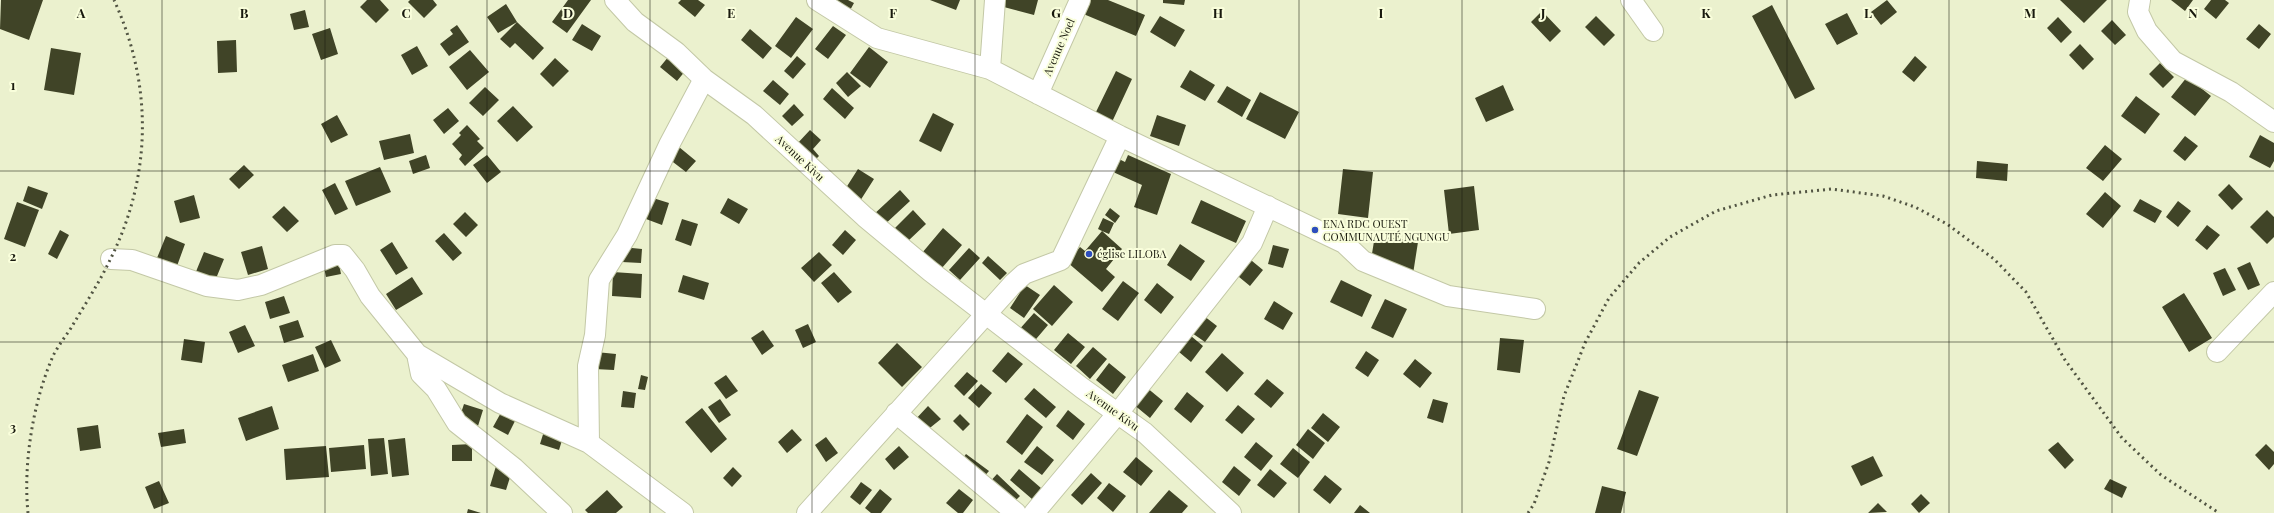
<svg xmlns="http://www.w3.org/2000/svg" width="2274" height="513" viewBox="0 0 2274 513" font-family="'Playfair Display',serif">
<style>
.building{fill:#404427}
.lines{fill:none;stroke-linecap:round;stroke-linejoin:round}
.minor-casing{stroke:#c3c8a6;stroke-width:22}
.minor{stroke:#fff;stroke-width:20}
.rail{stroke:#515442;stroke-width:3;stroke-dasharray:2 4;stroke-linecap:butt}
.grid{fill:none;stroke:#191a0e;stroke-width:1;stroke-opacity:0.55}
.poi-dot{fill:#2d4dbd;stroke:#f9fedb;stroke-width:1.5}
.labels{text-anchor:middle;stroke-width:4;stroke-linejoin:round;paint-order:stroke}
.street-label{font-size:11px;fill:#191a0e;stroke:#f9fedb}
.poi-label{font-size:11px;fill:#191a0e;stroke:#f9fedb;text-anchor:start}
.grid-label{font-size:13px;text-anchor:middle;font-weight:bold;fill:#191a0e;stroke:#f9fedb;stroke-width:4;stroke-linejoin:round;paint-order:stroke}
</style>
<rect width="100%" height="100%" fill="#ebf1ce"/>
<!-- building -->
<path class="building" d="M 1,0 L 43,0 L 29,40 L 0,29 Z
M 367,0 L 380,0 L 389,10 L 376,23 L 360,7 Z
M 410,0 L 433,0 L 437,5 L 424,18 L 408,2 Z
M 568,0 L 591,0 L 567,33 L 552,22 Z
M 681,0 L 698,0 L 705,5 L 695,17 L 678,3 Z
M 826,0 L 848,0 L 854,3 L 848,14 Z
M 930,0 L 960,0 L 956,10 Z
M 1002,0 L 1038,0 L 1034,15 L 1000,6 Z
M 1086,0 L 1108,0 L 1145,15 L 1136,36 L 1081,13 Z
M 1163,0 L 1185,0 L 1184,5 L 1163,3 Z
M 1887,0 L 1897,12 L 1881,25 L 1871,12 Z
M 2060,0 L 2107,0 L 2084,23 Z
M 2171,0 L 2193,0 L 2185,11 Z
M 2211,0 L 2225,0 L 2229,3 L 2216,19 L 2204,9 Z
M 506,4 L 517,22 L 544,48 L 533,60 L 515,43 L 510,48 L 500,39 L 517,22 L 498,33 L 487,17 Z
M 1772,5 L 1815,89 L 1795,99 L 1752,16 Z
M 305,10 L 309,27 L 294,30 L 290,14 Z
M 1542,11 L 1561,31 L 1550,42 L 1531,22 Z
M 1847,13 L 1858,34 L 1837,45 L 1825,24 Z
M 1160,16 L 1185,30 L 1175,47 L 1150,32 Z
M 1596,16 L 1615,35 L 1604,46 L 1585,27 Z
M 796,17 L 813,29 L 791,58 L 775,46 Z
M 2058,17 L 2072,32 L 2061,43 L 2047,28 Z
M 2112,20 L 2126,35 L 2115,45 L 2101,31 Z
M 582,24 L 601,36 L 592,51 L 572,40 Z
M 2259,24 L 2271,34 L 2259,49 L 2246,39 Z
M 457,25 L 469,42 L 449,56 L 440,44 L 453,34 L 450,30 Z
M 833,26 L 846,35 L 828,59 L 815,49 Z
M 330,28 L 338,54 L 321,60 L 312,34 Z
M 750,29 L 772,48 L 763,59 L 741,40 Z
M 236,40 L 237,72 L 218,73 L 217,41 Z
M 2080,44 L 2094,59 L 2083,70 L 2069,55 Z
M 417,46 L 428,66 L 412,75 L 401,55 Z
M 869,47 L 888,62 L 870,88 L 850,73 Z
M 51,48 L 81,53 L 74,95 L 44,90 Z
M 470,50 L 489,72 L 467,90 L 449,67 Z
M 669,56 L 686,70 L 677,81 L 660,67 Z
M 797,56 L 806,64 L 793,79 L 784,71 Z
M 1915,56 L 1927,67 L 1914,82 L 1902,72 Z
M 555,58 L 569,71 L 553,87 L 540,74 Z
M 2160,63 L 2174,77 L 2163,88 L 2149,74 Z
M 1190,70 L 1215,85 L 1205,101 L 1180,87 Z
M 1116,71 L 1132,79 L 1112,122 L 1095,114 Z
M 847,72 L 861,86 L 848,97 L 836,83 Z
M 2187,77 L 2211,96 L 2195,116 L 2171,97 Z
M 773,80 L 789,94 L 780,105 L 763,91 Z
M 1503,85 L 1514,110 L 1486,122 L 1475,98 Z
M 1227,86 L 1251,100 L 1242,117 L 1217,102 Z
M 485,87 L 499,100 L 483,116 L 469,103 Z
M 832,88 L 854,108 L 845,119 L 823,99 Z
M 1260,92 L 1299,112 L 1285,139 L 1246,119 Z
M 2136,96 L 2160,114 L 2145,134 L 2121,116 Z
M 794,104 L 804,115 L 792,126 L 782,116 Z
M 513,106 L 533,127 L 517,142 L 497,121 Z
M 448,108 L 459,121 L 444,134 L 433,120 Z
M 933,113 L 954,124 L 941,152 L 919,141 Z
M 337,115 L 348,135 L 331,143 L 321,124 Z
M 1157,115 L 1186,125 L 1179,146 L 1150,136 Z
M 467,125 L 480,139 L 477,141 L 484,148 L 465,166 L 459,159 L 462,155 L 452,144 L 461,135 L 459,133 Z
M 810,130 L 821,140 L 813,149 L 819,156 L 814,161 L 796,145 Z
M 410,134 L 414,153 L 384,160 L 379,141 Z
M 2260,135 L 2274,143 L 2274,161 L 2270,168 L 2249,157 Z
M 2185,136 L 2198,146 L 2185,161 L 2173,151 Z
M 2105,145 L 2122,159 L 2103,181 L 2086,168 Z
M 679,147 L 696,161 L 686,172 L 669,159 Z
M 426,155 L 430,168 L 413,174 L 409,161 Z
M 487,155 L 501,172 L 487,183 L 473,165 Z
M 1128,155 L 1171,174 L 1157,215 L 1134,207 L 1142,185 L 1113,172 L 1119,159 L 1125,162 Z
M 1977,161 L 2008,164 L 2007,181 L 1976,178 Z
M 244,165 L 254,175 L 239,189 L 229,179 Z
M 380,167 L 391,192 L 356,206 L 345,181 Z
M 858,169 L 874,179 L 860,201 L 844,191 Z
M 1343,169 L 1373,172 L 1368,218 L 1338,214 Z
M 335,183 L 348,209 L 335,215 L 322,190 Z
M 2229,184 L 2243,199 L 2232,210 L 2218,195 Z
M 28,186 L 48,193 L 42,209 L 23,201 Z
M 1474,186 L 1479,230 L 1449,234 L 1444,190 Z
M 900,190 L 910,201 L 882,227 L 872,216 Z
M 2105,192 L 2121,206 L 2103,228 L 2086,214 Z
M 194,195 L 200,218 L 180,223 L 174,201 Z
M 653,198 L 669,203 L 662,225 L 646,219 Z
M 728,198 L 748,209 L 739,224 L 720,213 Z
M 2140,199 L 2162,211 L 2155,223 L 2133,211 Z
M 1201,200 L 1246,221 L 1236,243 L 1191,223 Z
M 2178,201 L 2191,211 L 2178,227 L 2166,217 Z
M 17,202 L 39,210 L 25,247 L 4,239 Z
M 284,206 L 299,221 L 287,232 L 272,217 Z
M 1110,208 L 1120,216 L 1115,223 L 1105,215 Z
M 913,210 L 926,224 L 908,241 L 895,228 Z
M 2267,210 L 2274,217 L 2274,237 L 2267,244 L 2250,227 Z
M 465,212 L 478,225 L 466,237 L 453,224 Z
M 1103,218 L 1114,223 L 1109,234 L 1102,231 L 1122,249 L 1106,269 L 1115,277 L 1102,292 L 1067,262 L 1080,247 L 1085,251 L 1102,231 L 1098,229 Z
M 682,219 L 698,224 L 691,246 L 675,240 Z
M 2207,225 L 2220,235 L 2207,250 L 2195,240 Z
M 943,228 L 962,245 L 941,269 L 922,253 Z
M 60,230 L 69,235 L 57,259 L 48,254 Z
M 845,230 L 856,240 L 843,255 L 832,245 Z
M 444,233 L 462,253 L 453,261 L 435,241 Z
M 1375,235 L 1418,242 L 1413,274 L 1394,270 L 1395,263 L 1371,260 Z
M 166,236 L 185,244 L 177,266 L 157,258 Z
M 392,242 L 408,268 L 396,275 L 380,250 Z
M 1180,244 L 1205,261 L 1191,281 L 1167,265 Z
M 1273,245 L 1289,249 L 1283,268 L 1268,264 Z
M 262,246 L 268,269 L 248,275 L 241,252 Z
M 622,247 L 642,249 L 641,263 L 622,262 Z
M 969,248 L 980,258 L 960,280 L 949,270 Z
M 204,252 L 224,259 L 215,281 L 195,274 Z
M 819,252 L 832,265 L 814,282 L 801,268 Z
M 988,256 L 1007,273 L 1000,280 L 982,263 Z
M 1246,256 L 1263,270 L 1250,286 L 1233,272 Z
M 2250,262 L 2260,285 L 2248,290 L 2237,268 Z
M 339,264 L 341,274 L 326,277 L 324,267 Z
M 2225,268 L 2236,290 L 2223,296 L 2213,273 Z
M 613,272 L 642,274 L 641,298 L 612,296 Z
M 834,272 L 852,292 L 838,303 L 821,283 Z
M 683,275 L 709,283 L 704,300 L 678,292 Z
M 412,277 L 423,294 L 396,310 L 386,294 Z
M 1341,280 L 1372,295 L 1362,317 L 1330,302 Z
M 1123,281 L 1139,293 L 1118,321 L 1102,309 Z
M 1157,283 L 1174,297 L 1161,314 L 1144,300 Z
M 1025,285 L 1040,295 L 1024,318 L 1010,308 Z
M 1054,285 L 1073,302 L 1052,326 L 1033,309 Z
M 2184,293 L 2212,338 L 2189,352 L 2162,307 Z
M 284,296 L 290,313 L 270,319 L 265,302 Z
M 1385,299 L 1407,309 L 1393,338 L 1371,328 Z
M 1274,301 L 1293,313 L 1283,330 L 1264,319 Z
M 1034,313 L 1048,325 L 1031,345 L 1017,332 Z
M 1204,316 L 1217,326 L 1205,342 L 1192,333 Z
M 298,320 L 304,337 L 284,343 L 279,326 Z
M 808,324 L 816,342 L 803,348 L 795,330 Z
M 245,325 L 255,346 L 238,353 L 229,332 Z
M 763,330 L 774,346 L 762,355 L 751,338 Z
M 1068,333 L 1085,347 L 1071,364 L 1054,350 Z
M 1191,336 L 1203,346 L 1191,362 L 1179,352 Z
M 1500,338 L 1524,340 L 1520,373 L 1497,370 Z
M 184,339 L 205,342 L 202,363 L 181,360 Z
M 331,340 L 341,361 L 325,368 L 315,347 Z
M 897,343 L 922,367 L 902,387 L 878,363 Z
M 1093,347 L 1107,359 L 1090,379 L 1076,366 Z
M 1366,351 L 1379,360 L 1368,377 L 1355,368 Z
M 596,352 L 616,354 L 614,370 L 594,369 Z
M 1008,352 L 1023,364 L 1006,383 L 992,371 Z
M 1222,353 L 1244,373 L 1227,392 L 1205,372 Z
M 313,354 L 319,371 L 288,382 L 282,365 Z
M 1415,359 L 1432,373 L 1420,388 L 1403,374 Z
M 1109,363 L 1126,377 L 1113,394 L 1096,380 Z
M 967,372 L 978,381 L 964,396 L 954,386 Z
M 641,375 L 648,377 L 645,390 L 638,389 Z
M 726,375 L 738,391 L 726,399 L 714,383 Z
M 1267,379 L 1284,393 L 1271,408 L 1254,394 Z
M 981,384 L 992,393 L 979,408 L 968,398 Z
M 1146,387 L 1163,401 L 1150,418 L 1133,404 Z
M 1034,388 L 1056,407 L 1046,418 L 1024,399 Z
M 1639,390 L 1659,397 L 1637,456 L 1617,449 Z
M 623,391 L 636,393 L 634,408 L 621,407 Z
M 1187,392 L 1204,406 L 1191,423 L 1174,409 Z
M 720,399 L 731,415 L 719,423 L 708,407 Z
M 1433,399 L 1448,403 L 1443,423 L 1427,418 Z
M 464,404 L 483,410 L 478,426 L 459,419 Z
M 1238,405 L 1255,419 L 1242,434 L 1225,420 Z
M 272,406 L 279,429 L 246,441 L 238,418 Z
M 928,406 L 941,419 L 926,431 L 914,421 Z
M 702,408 L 727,439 L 711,453 L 685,422 Z
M 503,409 L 517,417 L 508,435 L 493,427 Z
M 1068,410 L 1085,424 L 1073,440 L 1056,426 Z
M 1323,413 L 1340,427 L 1328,442 L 1311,428 Z
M 960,414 L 970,424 L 963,431 L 953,421 Z
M 1027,414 L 1043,427 L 1022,455 L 1006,442 Z
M 98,425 L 101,448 L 80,451 L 77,428 Z
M 545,428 L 564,434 L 559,450 L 540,444 Z
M 184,429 L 186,443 L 161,447 L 158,433 Z
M 792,429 L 802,440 L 787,453 L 778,442 Z
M 1308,429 L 1325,443 L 1313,459 L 1296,445 Z
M 826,437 L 838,453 L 826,462 L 815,445 Z
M 384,438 L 388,474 L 371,476 L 368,439 Z
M 405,438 L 409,475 L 392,477 L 388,440 Z
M 1256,442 L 1273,456 L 1261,471 L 1244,457 Z
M 2058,442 L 2074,460 L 2065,469 L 2048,450 Z
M 472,444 L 472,461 L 452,461 L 452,445 Z
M 2266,444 L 2274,452 L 2274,464 L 2269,470 L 2255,455 Z
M 364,445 L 366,469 L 331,472 L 329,448 Z
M 326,446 L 329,477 L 286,480 L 284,449 Z
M 899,446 L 909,457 L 894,470 L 885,459 Z
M 1037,446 L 1054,460 L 1042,475 L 1024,462 Z
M 1293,448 L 1310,462 L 1298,478 L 1280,464 Z
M 966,454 L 989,471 L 982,479 L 960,462 Z
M 1873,456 L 1883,476 L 1861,486 L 1851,466 Z
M 1136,457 L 1153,471 L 1141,486 L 1123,472 Z
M 496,466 L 512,471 L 506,490 L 490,486 Z
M 1234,466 L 1251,480 L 1239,496 L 1222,482 Z
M 733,467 L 742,476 L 732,487 L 723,478 Z
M 1019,469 L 1041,488 L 1032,499 L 1010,480 Z
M 1270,469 L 1287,483 L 1274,498 L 1257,485 Z
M 1091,473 L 1102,483 L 1082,505 L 1071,495 Z
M 997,474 L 1020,496 L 1011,505 L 988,484 Z
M 1325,475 L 1342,489 L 1330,504 L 1313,490 Z
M 2110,479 L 2127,487 L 2122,498 L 2104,489 Z
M 159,481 L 169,503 L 154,509 L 145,487 Z
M 861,482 L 872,490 L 860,505 L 850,497 Z
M 1109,483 L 1126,496 L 1113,512 L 1097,498 Z
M 1602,486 L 1626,492 L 1621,513 L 1595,513 Z
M 880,489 L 892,499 L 881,513 L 871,513 L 865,508 Z
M 959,489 L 973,500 L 963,513 L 958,513 L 946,503 Z
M 607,490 L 623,507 L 616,513 L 588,513 L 585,510 Z
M 1169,490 L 1188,506 L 1182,513 L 1149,513 Z
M 1921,494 L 1930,503 L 1919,513 L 1911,504 Z
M 1878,503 L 1887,512 L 1868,513 Z
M 1360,505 L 1370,513 L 1354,513 Z
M 468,509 L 481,513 L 467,513 Z"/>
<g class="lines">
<!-- minor casing -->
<g class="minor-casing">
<path id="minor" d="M 615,0 L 635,22 L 676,52 L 704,79 L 754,115 L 865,217 L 930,271 L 1082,388 L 1145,433 L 1231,513
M 817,0 L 877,38 L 990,69 L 1120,136 L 1344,243 L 1363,261 L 1448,296 L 1535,309
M 1631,0 L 1653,31
M 2140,0 L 2138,12 L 2147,31 L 2173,61 L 2231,92 L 2274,122
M 990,69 L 995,0
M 1038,94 L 1080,0
M 111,259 L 132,260 L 207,286 L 238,290 L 261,285 L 335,255 L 343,255 L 355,270 L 370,296 L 417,354 L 500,403 L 589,443 L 683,513
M 2217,352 L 2274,292
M 417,354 L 421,374 L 436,389 L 457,423 L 514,468 L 562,513
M 896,413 L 1016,513
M 589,443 L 588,366 L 595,335 L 599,280 L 627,235 L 669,145 L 704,79
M 807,513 L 1013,284 L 1024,274 L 1061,260 L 1120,136
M 1034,513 L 1118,413 L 1252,243 L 1268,206"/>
</g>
<!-- minor -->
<use href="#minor" class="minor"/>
<!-- rail -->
<path class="rail" d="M 28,513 C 23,464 33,402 53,356 C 58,346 65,337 71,328 C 84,306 99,283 110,260 C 152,176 153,85 114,0
M 1528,513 L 1534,504 L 1549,462 L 1564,396 L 1585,343 L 1609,298 L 1639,263 L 1670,237 L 1716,211 L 1772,195 L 1832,189 L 1883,196 L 1915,207 L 1947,224 L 1994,259 L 2026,292 L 2065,360 L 2122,438 L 2161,475 L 2219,513"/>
</g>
<!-- grid -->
<path class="grid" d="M 162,0 L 162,513M 325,0 L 325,513M 487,0 L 487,513M 650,0 L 650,513M 812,0 L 812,513M 975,0 L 975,513M 1137,0 L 1137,513M 1299,0 L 1299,513M 1462,0 L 1462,513M 1624,0 L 1624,513M 1787,0 L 1787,513M 1949,0 L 1949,513M 2112,0 L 2112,513M 0,171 L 2274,171M 0,342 L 2274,342"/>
<!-- markers -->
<g class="poi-dot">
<circle cx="1315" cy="230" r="4"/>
<circle cx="1089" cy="254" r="4"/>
</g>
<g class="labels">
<!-- street labels -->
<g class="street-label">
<text transform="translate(1059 47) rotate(-66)" y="4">Avenue Noel</text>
<text transform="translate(800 158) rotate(43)" y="4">Avenue Kivu</text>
<text transform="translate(1113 410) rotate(36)" y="4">Avenue Kivu</text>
</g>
<!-- poi labels -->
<g class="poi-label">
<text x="1323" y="228">ENA RDC OUEST<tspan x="1323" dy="13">COMMUNAUTÉ NGUNGU</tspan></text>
<text x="1097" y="258">église LILOBA</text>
</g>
</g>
<g class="grid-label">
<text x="81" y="18">A</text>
<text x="244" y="18">B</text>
<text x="406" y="18">C</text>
<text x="568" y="18">D</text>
<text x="731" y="18">E</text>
<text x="893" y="18">F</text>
<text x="1056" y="18">G</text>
<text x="1218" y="18">H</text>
<text x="1381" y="18">I</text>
<text x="1543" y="18">J</text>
<text x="1706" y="18">K</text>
<text x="1868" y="18">L</text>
<text x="2030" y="18">M</text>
<text x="2193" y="18">N</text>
<text x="13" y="90">1</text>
<text x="13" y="261">2</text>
<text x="13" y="432">3</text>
</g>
</svg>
